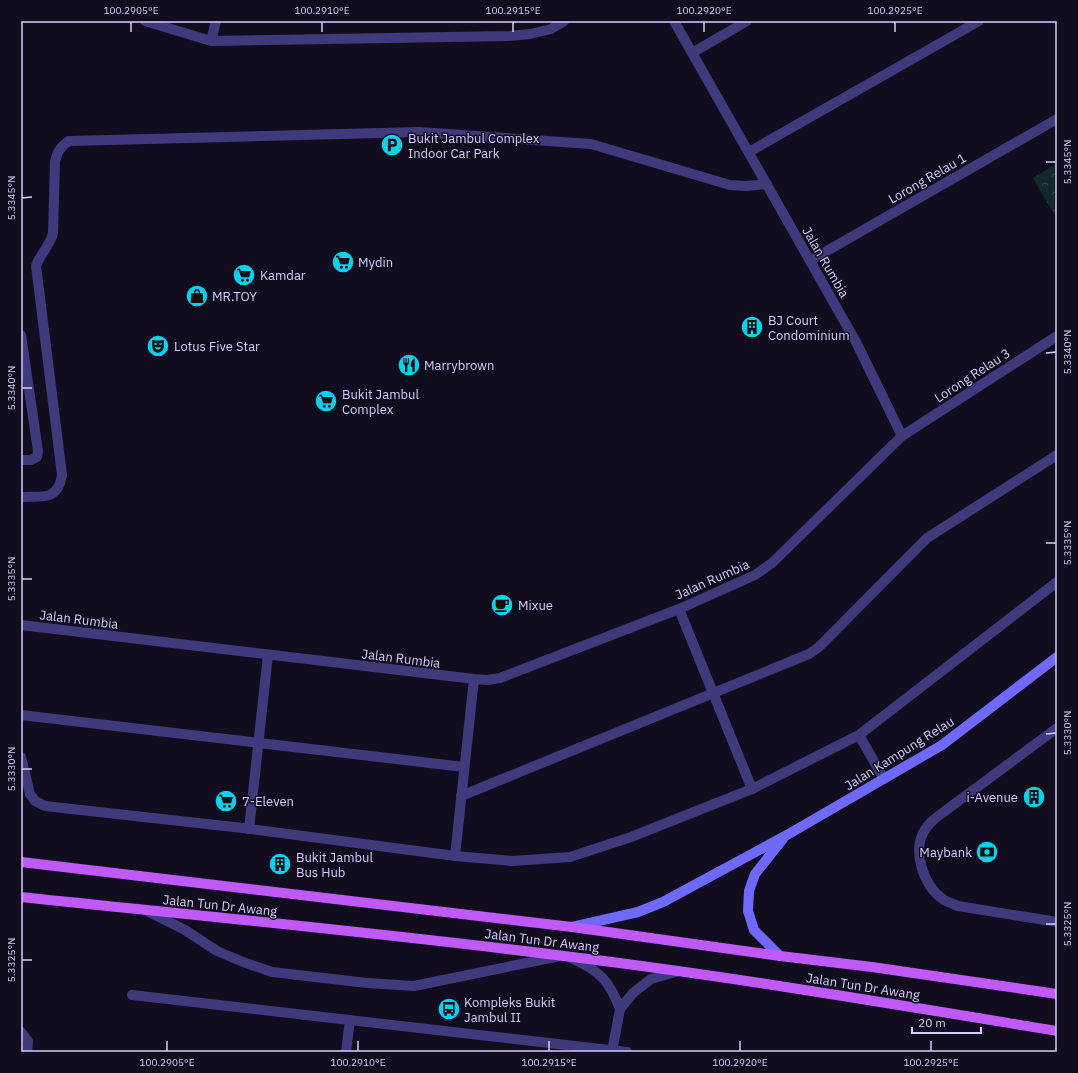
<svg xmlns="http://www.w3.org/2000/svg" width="1078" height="1073" viewBox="0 0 1078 1073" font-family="'IBM Plex Sans',sans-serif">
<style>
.park{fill:url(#park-crowns)}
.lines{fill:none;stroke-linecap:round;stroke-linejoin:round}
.lane{stroke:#3e3a7c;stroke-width:10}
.street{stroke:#3e3a7c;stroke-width:10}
.secondary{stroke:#6f69f9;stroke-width:10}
.primary{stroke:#bf59f8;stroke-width:10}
.ticks{fill:none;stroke:#d4cdfd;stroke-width:1.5}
.labels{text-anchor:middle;stroke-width:3;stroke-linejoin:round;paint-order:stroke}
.poi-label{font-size:13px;fill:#d4cdfd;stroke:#110d1f;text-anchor:start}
.street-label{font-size:13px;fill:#d4cdfd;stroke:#110d1f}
.neatline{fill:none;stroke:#d4cdfd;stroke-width:1.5}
.ticks-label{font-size:10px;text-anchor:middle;fill:#d4cdfd}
</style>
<defs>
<pattern id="park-crowns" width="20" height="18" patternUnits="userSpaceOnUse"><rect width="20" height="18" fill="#112928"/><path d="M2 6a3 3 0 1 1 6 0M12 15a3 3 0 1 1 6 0" fill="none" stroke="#334748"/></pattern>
</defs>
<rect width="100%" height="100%" fill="#110d1f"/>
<!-- park -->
<path class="park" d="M 1057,163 L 1057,219 L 1033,178 Z"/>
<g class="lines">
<!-- lane -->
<path class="lane" d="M 749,152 L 979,21
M 21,335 L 38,451 L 37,457 L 31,460 L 21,460
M 21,497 C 43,496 58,501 62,475 L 36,266 C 40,254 50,246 53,233 L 55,162 C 57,152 60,147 69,141 L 419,132 L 591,144 L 730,185 L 746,186 L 767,184
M 679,609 L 752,789
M 21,715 L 464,767
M 461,796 L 809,654 L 819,647 L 927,538 L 1057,455
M 249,829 L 268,655
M 145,910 L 185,930 L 217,951 L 243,962 L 272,972 L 367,983 L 414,986 L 560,956
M 21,1032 L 28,1041 L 27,1052
M 346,1052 L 350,1020"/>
<!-- street -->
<path class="street" d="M 145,21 L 211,41 L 509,36 L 530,34 L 551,29 L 564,21
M 674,21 L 856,342 L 902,436
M 211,41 L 216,21
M 692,53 L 747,21
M 811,260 L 1057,119
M 21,625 L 474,679 L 487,680 L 500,678 L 679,609 L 755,575 L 772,563 L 902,436 L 1057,336
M 1057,728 L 937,817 C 933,820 929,824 926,828 C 911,849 923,886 944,900 C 948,902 953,904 958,906 L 1057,922
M 859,735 L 884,779
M 21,757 L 30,794 L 35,801 L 45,806 L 243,828 L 455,856 L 512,861 L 570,857 L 631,837 L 752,789 L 859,735 L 1057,582
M 455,856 L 474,679
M 571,958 C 600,971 609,980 620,1009
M 132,995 L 627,1052
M 612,1052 L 620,1009 L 633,993 L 651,979 L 679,971"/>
<!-- secondary -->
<path class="secondary" d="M 572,927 L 638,912 L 663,902 L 787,835 L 942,745 L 1057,657
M 780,956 L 754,930 L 748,911 L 749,891 L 755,874 L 783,839"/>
<!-- primary -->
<path class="primary" d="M 21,862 L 572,927 L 780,956 L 872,967 L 1057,994
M 21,897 C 202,916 383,933 564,956 C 729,976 893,1004 1057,1031"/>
</g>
<!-- ticks -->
<path class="ticks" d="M 131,22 L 131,32M 322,22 L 322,32M 513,22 L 513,32M 704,22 L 704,32M 895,22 L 895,32M 1046,162 L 1056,162M 22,198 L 32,197M 1046,353 L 1056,352M 22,388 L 32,388M 1046,543 L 1056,543M 22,579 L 32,579M 1046,734 L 1056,733M 22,769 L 32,769M 1046,924 L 1056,924M 22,960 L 32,960M 167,1041 L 167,1051M 358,1041 L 358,1051M 549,1041 L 549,1051M 740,1041 L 740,1051M 931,1041 L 931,1051"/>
<!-- icons -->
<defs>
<g id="parking-disc" transform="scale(1.15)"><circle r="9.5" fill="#0ad2ec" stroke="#110d1f"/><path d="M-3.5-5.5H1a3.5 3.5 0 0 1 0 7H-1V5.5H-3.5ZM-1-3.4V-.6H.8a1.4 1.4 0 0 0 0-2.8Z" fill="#111"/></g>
<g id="supermarket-disc" transform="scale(1.15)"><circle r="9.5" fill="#0ad2ec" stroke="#110d1f"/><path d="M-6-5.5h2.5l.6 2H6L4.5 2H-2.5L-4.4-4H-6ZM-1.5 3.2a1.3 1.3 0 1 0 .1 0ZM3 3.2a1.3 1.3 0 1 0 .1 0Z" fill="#111"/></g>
<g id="shop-disc" transform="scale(1.15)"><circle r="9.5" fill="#0ad2ec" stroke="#110d1f"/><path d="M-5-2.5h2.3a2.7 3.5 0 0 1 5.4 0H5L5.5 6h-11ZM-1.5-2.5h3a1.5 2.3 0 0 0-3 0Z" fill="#111"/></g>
<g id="building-disc" transform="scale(1.15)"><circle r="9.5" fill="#0ad2ec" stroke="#110d1f"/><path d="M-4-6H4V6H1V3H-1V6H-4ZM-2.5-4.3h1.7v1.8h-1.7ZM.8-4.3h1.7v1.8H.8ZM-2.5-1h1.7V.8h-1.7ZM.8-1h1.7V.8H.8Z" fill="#111"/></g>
<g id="theatre-disc" transform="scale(1.15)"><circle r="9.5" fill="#0ad2ec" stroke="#110d1f"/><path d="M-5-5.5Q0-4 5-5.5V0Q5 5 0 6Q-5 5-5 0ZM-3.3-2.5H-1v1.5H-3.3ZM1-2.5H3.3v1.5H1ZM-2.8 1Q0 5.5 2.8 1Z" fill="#111"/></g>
<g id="restaurant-disc" transform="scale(1.15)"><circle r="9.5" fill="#0ad2ec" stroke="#110d1f"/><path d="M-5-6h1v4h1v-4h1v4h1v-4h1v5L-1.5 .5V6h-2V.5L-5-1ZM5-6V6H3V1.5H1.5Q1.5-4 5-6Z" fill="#111"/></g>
<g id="cafe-disc" transform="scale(1.15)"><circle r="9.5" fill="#0ad2ec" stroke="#110d1f"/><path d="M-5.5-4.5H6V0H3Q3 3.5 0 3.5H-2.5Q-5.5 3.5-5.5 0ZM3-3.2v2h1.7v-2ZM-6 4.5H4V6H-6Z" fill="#111"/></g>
<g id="bank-disc" transform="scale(1.15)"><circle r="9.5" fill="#0ad2ec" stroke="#110d1f"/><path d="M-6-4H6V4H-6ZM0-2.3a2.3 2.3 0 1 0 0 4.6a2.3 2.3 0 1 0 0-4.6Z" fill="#111"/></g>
<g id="bus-disc" transform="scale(1.15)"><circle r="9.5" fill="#0ad2ec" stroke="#110d1f"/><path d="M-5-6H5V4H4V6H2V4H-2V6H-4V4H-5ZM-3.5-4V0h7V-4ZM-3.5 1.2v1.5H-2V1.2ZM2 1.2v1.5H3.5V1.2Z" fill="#111"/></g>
</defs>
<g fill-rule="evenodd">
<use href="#parking-disc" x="392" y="145"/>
<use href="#supermarket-disc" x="343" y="262"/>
<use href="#supermarket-disc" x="244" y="275"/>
<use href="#shop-disc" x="197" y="296"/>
<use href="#building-disc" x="752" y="327"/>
<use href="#theatre-disc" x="158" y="346"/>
<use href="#restaurant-disc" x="409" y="365"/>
<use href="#supermarket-disc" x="326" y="401"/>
<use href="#cafe-disc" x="502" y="605"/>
<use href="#building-disc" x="1034" y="797"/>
<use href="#supermarket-disc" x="226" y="801"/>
<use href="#bank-disc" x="987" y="852"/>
<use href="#building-disc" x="280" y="864"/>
<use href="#bus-disc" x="449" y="1009"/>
</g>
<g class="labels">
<!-- poi labels -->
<g class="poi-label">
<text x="408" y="143">Bukit Jambul Complex<tspan x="408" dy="15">Indoor Car Park</tspan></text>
<text x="358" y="267">Mydin</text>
<text x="260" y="280">Kamdar</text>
<text x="212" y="301">MR.TOY</text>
<text x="768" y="325">BJ Court<tspan x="768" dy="15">Condominium</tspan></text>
<text x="174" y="351">Lotus Five Star</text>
<text x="424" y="370">Marrybrown</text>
<text x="342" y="399">Bukit Jambul<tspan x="342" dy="15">Complex</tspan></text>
<text x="518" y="610">Mixue</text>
<text x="1018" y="802" text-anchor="end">i-Avenue</text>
<text x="242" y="806">7-Eleven</text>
<text x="972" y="857" text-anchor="end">Maybank</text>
<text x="296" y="862">Bukit Jambul<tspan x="296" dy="15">Bus Hub</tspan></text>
<text x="464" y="1007">Kompleks Bukit<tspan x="464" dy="15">Jambul II</tspan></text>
</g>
<!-- street labels -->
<g class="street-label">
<text transform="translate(927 178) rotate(-30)" y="5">Lorong Relau 1</text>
<text transform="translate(826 262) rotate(60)" y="5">Jalan Rumbia</text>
<text transform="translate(972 375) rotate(-33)" y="5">Lorong Relau 3</text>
<text transform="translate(712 579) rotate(-24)" y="5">Jalan Rumbia</text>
<text transform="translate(79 619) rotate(7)" y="5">Jalan Rumbia</text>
<text transform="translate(401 658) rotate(7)" y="5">Jalan Rumbia</text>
<text transform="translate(899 753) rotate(-32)" y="5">Jalan Kampung Relau</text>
<text transform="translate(220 905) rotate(6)" y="5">Jalan Tun Dr Awang</text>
<text transform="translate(542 940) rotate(7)" y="5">Jalan Tun Dr Awang</text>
<text transform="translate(863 986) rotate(9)" y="5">Jalan Tun Dr Awang</text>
</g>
</g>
<!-- border -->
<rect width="1078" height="1073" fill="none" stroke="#110d1f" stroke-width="44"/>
<!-- scale -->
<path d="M912 1027v6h69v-6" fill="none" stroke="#d4cdfd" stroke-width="2"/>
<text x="918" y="1027" font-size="12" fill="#d4cdfd" stroke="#110d1f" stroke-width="3" paint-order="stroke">20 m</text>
<rect x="22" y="22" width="1034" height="1029" class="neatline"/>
<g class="ticks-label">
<text x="131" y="14">100.2905°E</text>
<text x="322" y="14">100.2910°E</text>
<text x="513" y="14">100.2915°E</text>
<text x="704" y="14">100.2920°E</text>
<text x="895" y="14">100.2925°E</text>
<text transform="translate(1067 162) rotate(-90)" y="4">5.3345°N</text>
<text transform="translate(11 198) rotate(-90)" y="4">5.3345°N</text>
<text transform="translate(1067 352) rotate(-90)" y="4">5.3340°N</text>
<text transform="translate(11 388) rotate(-90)" y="4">5.3340°N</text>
<text transform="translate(1067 543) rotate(-90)" y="4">5.3335°N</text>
<text transform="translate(11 579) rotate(-90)" y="4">5.3335°N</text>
<text transform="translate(1067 733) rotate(-90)" y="4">5.3330°N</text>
<text transform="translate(11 769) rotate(-90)" y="4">5.3330°N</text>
<text transform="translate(1067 924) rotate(-90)" y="4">5.3325°N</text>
<text transform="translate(11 960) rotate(-90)" y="4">5.3325°N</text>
<text x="167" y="1066">100.2905°E</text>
<text x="358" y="1066">100.2910°E</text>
<text x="549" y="1066">100.2915°E</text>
<text x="740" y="1066">100.2920°E</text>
<text x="931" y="1066">100.2925°E</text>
</g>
</svg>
